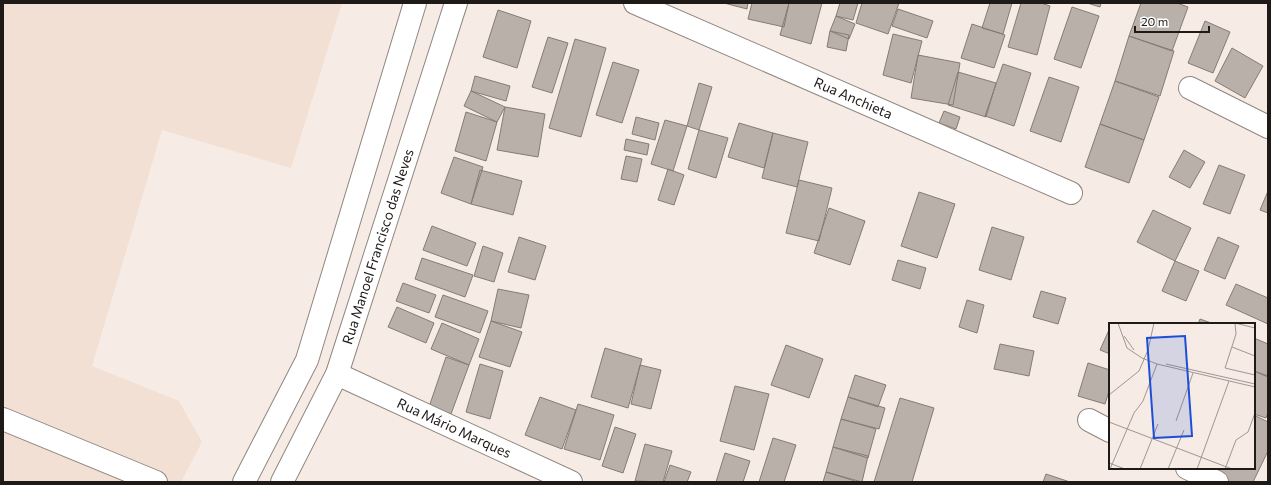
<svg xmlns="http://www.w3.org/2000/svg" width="1271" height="485" viewBox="0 0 1271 485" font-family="Commissioner,sans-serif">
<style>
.built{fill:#f2e0d5}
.building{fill:#b9b0a9;stroke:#847c75}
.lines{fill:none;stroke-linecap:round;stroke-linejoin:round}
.minor-casing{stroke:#908781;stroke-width:24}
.major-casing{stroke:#908781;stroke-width:24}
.minor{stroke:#fff;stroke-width:22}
.major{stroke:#fff;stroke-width:22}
.labels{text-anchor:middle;stroke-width:3;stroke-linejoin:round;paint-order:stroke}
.street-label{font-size:14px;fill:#1e1a18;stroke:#fff}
.inset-road{fill:none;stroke:#a09793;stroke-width:1}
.view{fill:#1d4ed8;fill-opacity:0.15;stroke:#1d4ed8;stroke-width:2}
.inset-edge{fill:none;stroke:#1e1a18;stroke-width:2}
</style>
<rect width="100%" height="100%" fill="#f6ebe5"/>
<!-- built -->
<path class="built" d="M 3,3 L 342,3 L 291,168 L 162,130 L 92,366 L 179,401 L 202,442 L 181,482 L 3,482 Z"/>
<!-- building -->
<path class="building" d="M 724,3 L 748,3 L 747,9 Z
M 752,3 L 789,3 L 784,27 L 748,19 Z
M 789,3 L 822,3 L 811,44 L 780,35 Z
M 840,3 L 858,3 L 853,20 L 836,16 Z
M 862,3 L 899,3 L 888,34 L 856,23 Z
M 990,3 L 1012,3 L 1003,34 L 982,28 Z
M 1021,3 L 1041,3 L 1050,6 L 1037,55 L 1008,47 Z
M 1087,3 L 1101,3 L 1100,7 Z
M 1141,3 L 1177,3 L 1188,7 L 1172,51 L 1129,36 Z
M 1072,7 L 1099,16 L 1081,68 L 1054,59 Z
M 898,9 L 933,21 L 927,38 L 892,26 Z
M 498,10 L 531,21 L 517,68 L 483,57 Z
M 836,16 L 855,24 L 849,39 L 830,31 Z
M 1205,21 L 1230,32 L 1213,73 L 1188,63 Z
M 972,24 L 1005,35 L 994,68 L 961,58 Z
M 830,31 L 849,35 L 846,51 L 827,47 Z
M 893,34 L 922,41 L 911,83 L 883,75 Z
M 1129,36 L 1174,51 L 1160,96 L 1115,81 Z
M 548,37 L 568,43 L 552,93 L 532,87 Z
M 575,39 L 606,48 L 581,137 L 549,128 Z
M 1232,48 L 1263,66 L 1245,98 L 1215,81 Z
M 918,55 L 960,63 L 953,105 L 911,98 Z
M 613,62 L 639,70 L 622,123 L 596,115 Z
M 1003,64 L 1031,73 L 1014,126 L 985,116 Z
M 958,72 L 996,83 L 986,117 L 948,105 Z
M 475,76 L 510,86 L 506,101 L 471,91 Z
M 1049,77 L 1079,87 L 1061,142 L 1030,131 Z
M 1115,81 L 1159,97 L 1144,140 L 1100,124 Z
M 699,83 L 712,87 L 699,130 L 687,126 Z
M 471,91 L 505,107 L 497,122 L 464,106 Z
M 505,107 L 545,114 L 538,157 L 497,150 Z
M 944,111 L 960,117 L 956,129 L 939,123 Z
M 466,112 L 497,122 L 486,161 L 455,151 Z
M 636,117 L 659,123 L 655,140 L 632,134 Z
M 665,120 L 687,126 L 673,171 L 651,164 Z
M 739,123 L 773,133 L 764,168 L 728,157 Z
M 1100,124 L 1144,140 L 1129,183 L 1085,167 Z
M 699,130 L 728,138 L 716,178 L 688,169 Z
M 773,133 L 808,142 L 797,187 L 762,178 Z
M 626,139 L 649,144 L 647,155 L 624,150 Z
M 1184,150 L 1205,162 L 1190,188 L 1169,177 Z
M 626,156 L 642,159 L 637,182 L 621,179 Z
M 454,157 L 483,167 L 471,204 L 441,193 Z
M 1219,165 L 1245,175 L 1230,214 L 1203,204 Z
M 668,169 L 684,175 L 674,205 L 658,200 Z
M 480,170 L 522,181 L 513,215 L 471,204 Z
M 799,180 L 832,188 L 819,241 L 786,233 Z
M 1268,191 L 1268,213 L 1260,210 Z
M 919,192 L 955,204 L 937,258 L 901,246 Z
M 829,208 L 865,221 L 850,265 L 814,253 Z
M 1153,210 L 1191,228 L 1175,261 L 1137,242 Z
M 432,226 L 476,243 L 467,266 L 423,250 Z
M 992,227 L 1024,237 L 1011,280 L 979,270 Z
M 519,237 L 546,246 L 535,280 L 508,272 Z
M 1218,237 L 1239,246 L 1225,279 L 1204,270 Z
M 483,246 L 503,253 L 494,282 L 474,276 Z
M 422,258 L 473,275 L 465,297 L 415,279 Z
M 898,260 L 926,268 L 920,289 L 892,280 Z
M 1175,261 L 1199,271 L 1186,301 L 1162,291 Z
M 403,283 L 436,295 L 429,313 L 396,301 Z
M 1236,284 L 1268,298 L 1268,324 L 1226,305 Z
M 498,289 L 529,295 L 521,328 L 491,321 Z
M 1041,291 L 1066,298 L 1058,324 L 1033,317 Z
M 443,295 L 488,311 L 480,333 L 435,317 Z
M 967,300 L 984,305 L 977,333 L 959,327 Z
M 397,307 L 434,323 L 426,343 L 388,327 Z
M 1200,319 L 1214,324 L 1198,324 Z
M 491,321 L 522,332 L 510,367 L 479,357 Z
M 442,323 L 479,339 L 469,365 L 431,349 Z
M 1109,330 L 1110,331 L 1110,354 L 1100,350 Z
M 1254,338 L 1268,344 L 1268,377 L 1254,371 Z
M 1000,344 L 1034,351 L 1029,376 L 994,369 Z
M 786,345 L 823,359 L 809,398 L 771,385 Z
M 605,348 L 642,359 L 628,408 L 591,397 Z
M 446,357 L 469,365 L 451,414 L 429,407 Z
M 1088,363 L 1110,370 L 1110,388 L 1105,404 L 1078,396 Z
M 480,364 L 503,371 L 490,419 L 466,412 Z
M 640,365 L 661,370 L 651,409 L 631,404 Z
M 1254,371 L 1268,376 L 1268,412 L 1266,418 L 1254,414 Z
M 855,375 L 886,385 L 878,407 L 848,397 Z
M 735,386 L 769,394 L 754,450 L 720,441 Z
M 540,397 L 576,410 L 562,449 L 525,435 Z
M 848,397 L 885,408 L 879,429 L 841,419 Z
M 900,398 L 934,408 L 912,482 L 874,482 Z
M 578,404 L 614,415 L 600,460 L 564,449 Z
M 1254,415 L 1268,422 L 1268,451 L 1253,482 L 1226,482 L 1197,468 L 1254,468 Z
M 841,419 L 876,429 L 868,458 L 833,447 Z
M 615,427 L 636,434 L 623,473 L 602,466 Z
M 773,438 L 796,445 L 784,482 L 759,482 Z
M 645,444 L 672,451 L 663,482 L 635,481 Z
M 833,447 L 868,456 L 862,482 L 826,472 Z
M 725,453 L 750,461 L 743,482 L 716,482 Z
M 670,465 L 691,472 L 687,482 L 664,482 Z
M 826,472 L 858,482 L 823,482 Z
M 1046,474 L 1070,482 L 1043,482 Z"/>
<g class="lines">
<!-- minor casing -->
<g class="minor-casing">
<g id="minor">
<path id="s1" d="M 635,3 L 1071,193"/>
<path d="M 1190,88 L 1268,127"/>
<path id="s2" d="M 337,374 L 571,482"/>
<path d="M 3,419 L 156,482"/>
<path d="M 1089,420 L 1110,431"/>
<path d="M 1187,468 L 1217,482"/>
</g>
</g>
<!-- major casing -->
<g class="major-casing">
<g id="major">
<path d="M 244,482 L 307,360 L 415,3"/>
<path id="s3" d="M 282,482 L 337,374 L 456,3"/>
</g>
</g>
<!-- minor -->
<use href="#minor" class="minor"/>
<!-- major -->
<use href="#major" class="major"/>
</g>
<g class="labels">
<!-- street labels -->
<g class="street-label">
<text dy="5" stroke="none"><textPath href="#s1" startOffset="238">Rua Anchieta</textPath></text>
<text dy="5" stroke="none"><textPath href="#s3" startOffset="255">Rua Manoel Francisco das Neves</textPath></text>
<text dy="5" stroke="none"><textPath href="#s2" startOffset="129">Rua Mário Marques</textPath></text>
</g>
</g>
<!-- overview -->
<g transform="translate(1109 323)">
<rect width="146" height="146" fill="#f6ebe5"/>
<path class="inset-road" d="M 9,0 L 18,25 L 33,35 L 48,41 L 146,64M 146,5 L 126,0 L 127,11 L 116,45 L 146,52M 0,12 L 0,28M 15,13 L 25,27M 123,24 L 146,33M 57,41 L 146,61M 0,72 L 30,48 L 39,27 L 45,0M 67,98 L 84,50M 0,99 L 123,146M 0,140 L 16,146M 1,146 L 25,90 L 34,78 L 48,41M 31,146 L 49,101M 59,146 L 75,107M 88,146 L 120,58M 116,146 L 127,117 L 139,109 L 146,90"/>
<path class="view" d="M 76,13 L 83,113 L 45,115 L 38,15 Z"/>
<rect width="146" height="146" class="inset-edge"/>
</g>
<!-- border -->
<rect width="1271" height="485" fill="none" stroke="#1e1a18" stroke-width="8"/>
<!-- scale -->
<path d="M1135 26v6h74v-6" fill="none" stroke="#1e1a18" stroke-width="2"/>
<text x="1141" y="26" font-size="12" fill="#1e1a18" stroke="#ffffff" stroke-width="3" paint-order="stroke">20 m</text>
</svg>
